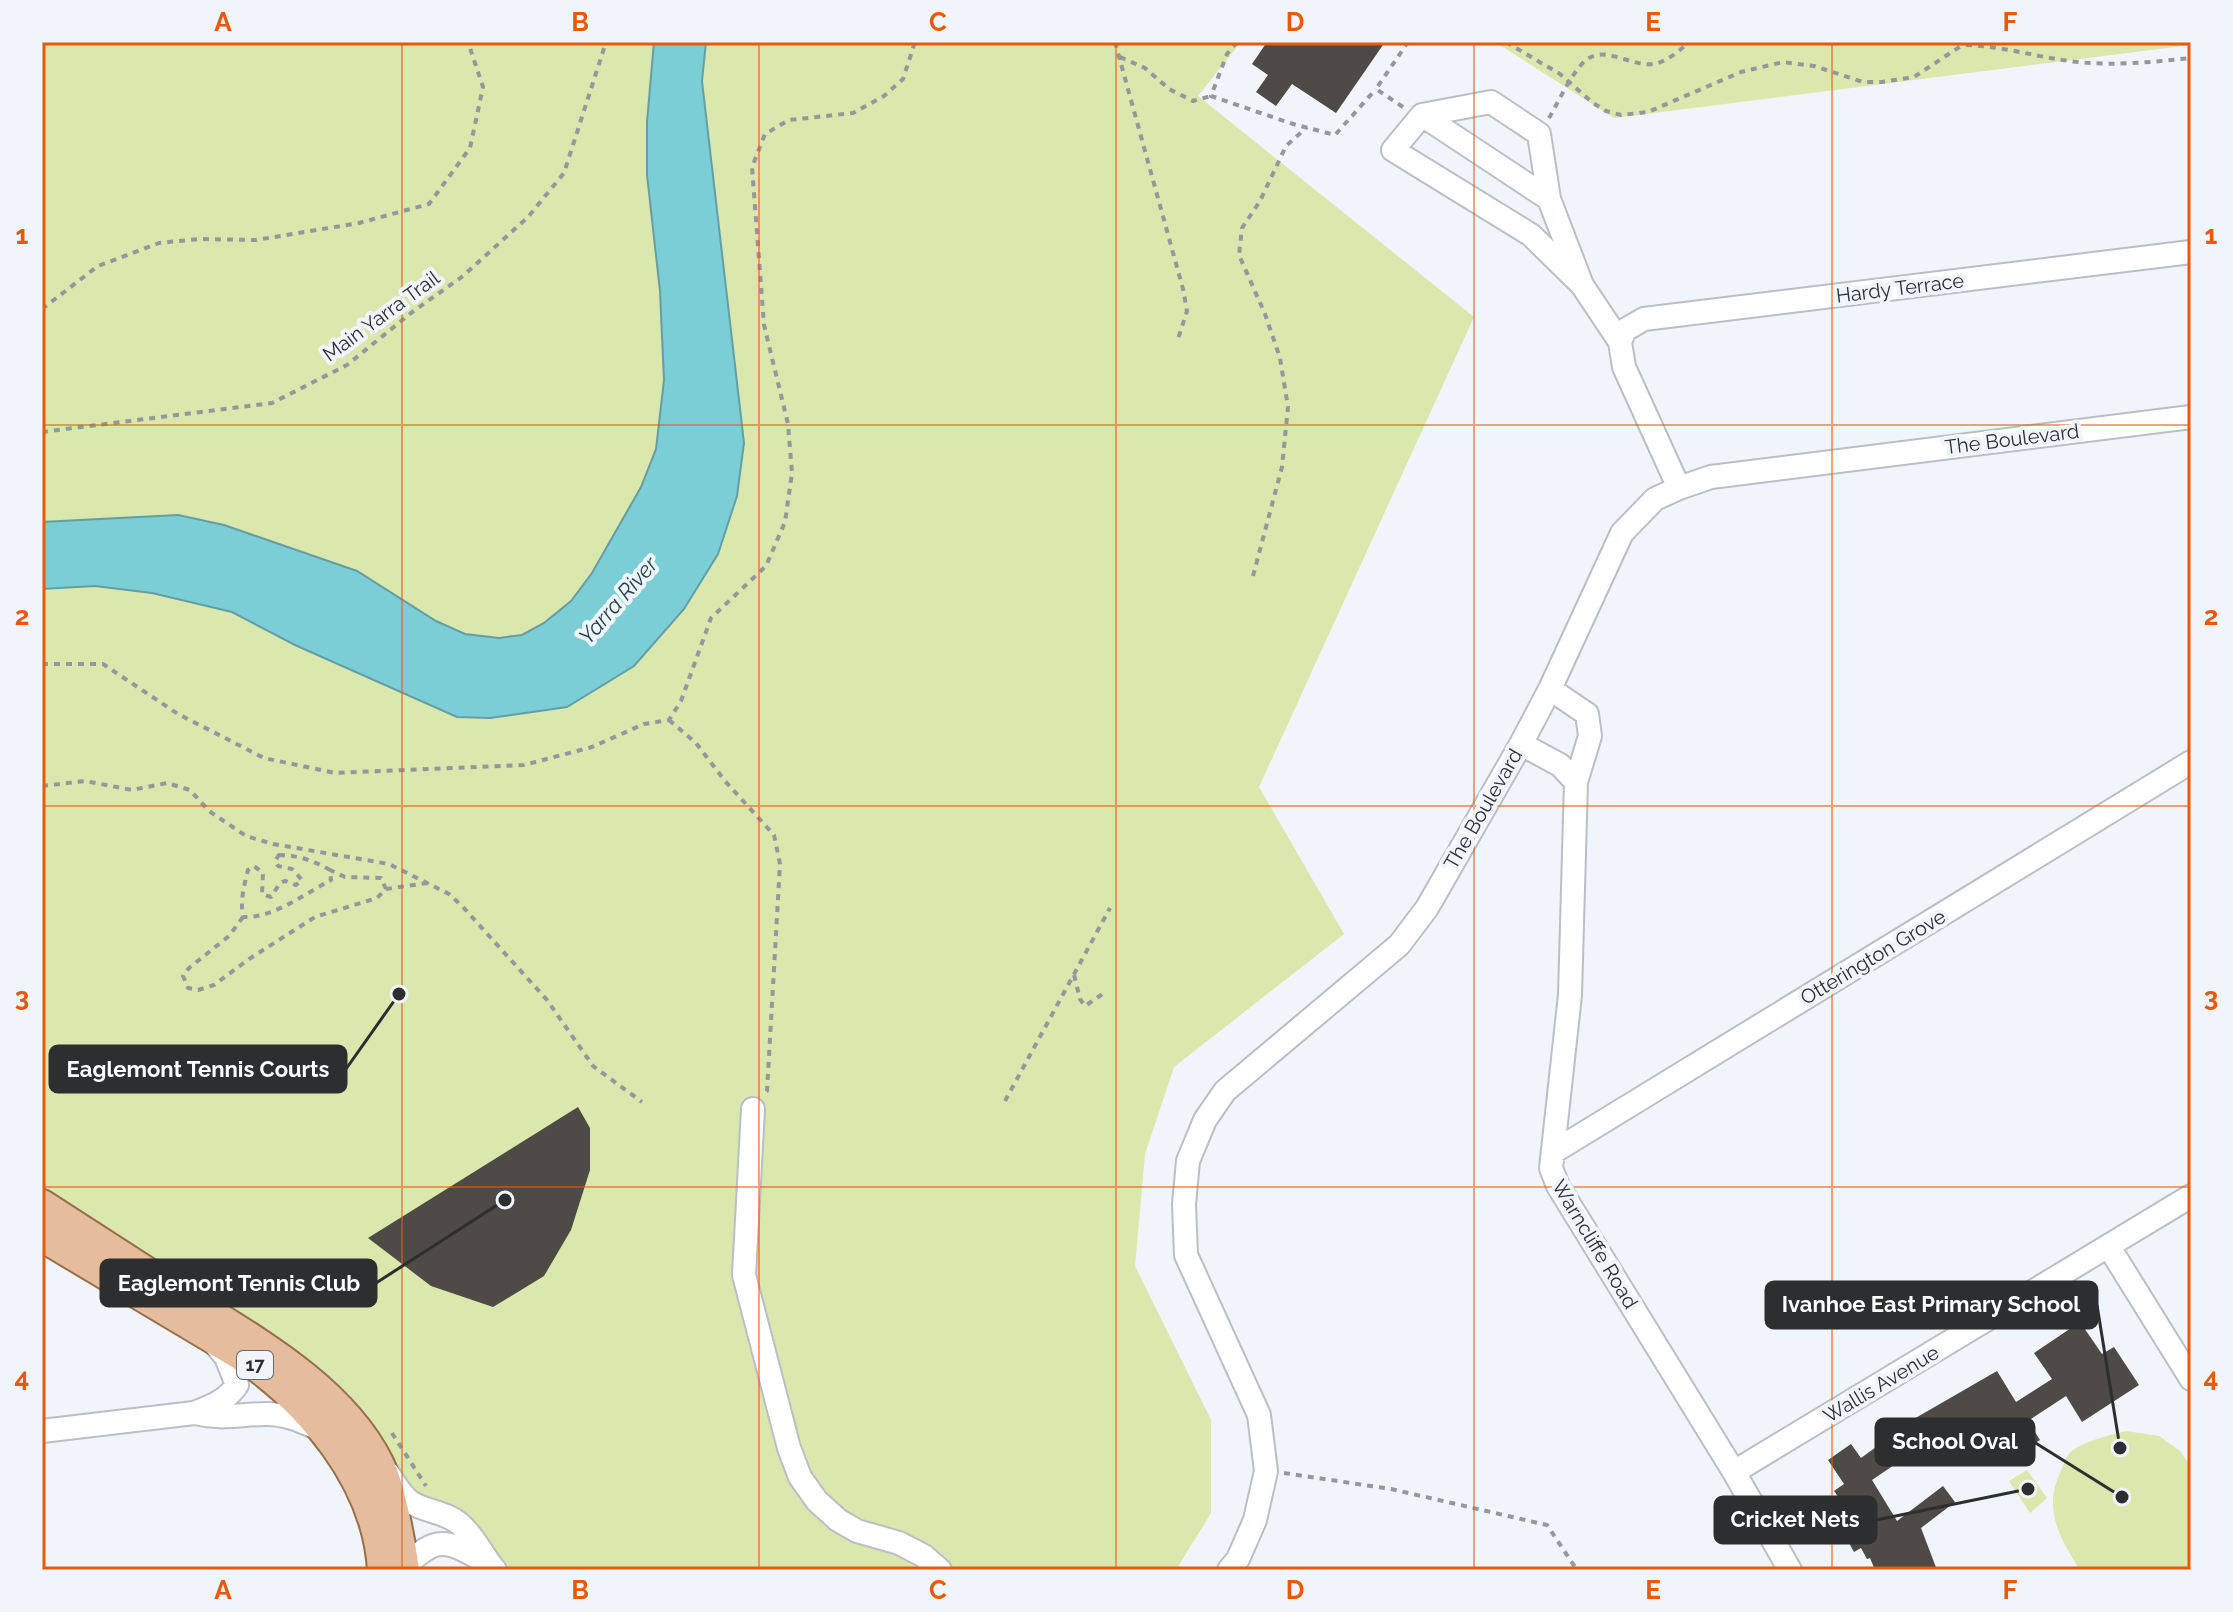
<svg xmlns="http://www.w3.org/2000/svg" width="2233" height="1612" viewBox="0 0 2233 1612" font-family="Raleway,sans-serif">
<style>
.green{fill:#dae7ad}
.water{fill:#7cced6;stroke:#649ea4;stroke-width:2}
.building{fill:#4e4a45}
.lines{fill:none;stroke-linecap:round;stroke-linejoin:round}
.minor-casing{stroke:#babfc5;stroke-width:26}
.major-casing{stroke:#996d4b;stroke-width:34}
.path{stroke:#94989c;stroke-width:4;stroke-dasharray:6 6;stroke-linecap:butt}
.minor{stroke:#fff;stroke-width:22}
.major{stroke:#e5bc9c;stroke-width:30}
.grid{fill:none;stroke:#e8590c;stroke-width:2;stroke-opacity:0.55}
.labels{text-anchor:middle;stroke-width:8;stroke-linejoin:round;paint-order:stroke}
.shield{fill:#eff5fa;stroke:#666a6d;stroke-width:2}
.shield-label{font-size:18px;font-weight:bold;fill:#2c2e30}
.street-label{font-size:20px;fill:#2c2e30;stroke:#eff5fa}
.water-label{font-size:22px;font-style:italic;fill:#1d4448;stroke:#eff5fa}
.leader{fill:none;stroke:#2c2e30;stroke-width:3}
.callout-dot{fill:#2c2e30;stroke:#eff5fa;stroke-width:3}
.callout{fill:#2c2e30;stroke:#2c2e30;stroke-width:3}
.callout-label{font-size:22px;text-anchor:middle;font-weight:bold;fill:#fff}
.neatline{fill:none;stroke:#e8590c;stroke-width:3}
.grid-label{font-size:26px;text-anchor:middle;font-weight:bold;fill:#e8590c}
</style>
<rect width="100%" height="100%" fill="#eff5fa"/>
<!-- green -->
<path class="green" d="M 42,42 L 1241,42 L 1198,96 L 1474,317 L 1259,787 L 1344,934 L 1174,1067 L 1145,1154 L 1135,1266 L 1211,1420 L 1211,1513 L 1176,1570 L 510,1570 L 462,1513 L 381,1475 L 42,1200 Z
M 1495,42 L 2191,42 L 2191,45 L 1614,118 Z
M 2126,1431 L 2159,1436 L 2180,1451 L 2191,1467 L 2191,1570 L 2080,1570 C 2060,1538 2042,1509 2061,1471 C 2063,1466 2065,1458 2069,1454 C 2079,1442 2111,1435 2126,1431 Z
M 2027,1470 L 2047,1498 L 2030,1513 L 2009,1481 Z"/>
<!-- water -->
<path class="water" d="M 654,42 L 706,42 L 702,81 L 744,443 L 737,496 L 718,554 L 684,609 L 634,666 L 567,707 L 490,718 L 457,717 L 295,645 L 232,612 L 152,593 L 95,586 L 42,589 L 42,522 L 178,515 L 224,525 L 357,571 L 436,621 L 465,634 L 499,638 L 522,635 L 544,623 L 571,601 L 592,573 L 641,487 L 656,449 L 664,380 L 660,291 L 647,175 L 647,122 Z"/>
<!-- building -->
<path class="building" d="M 1267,42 L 1385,42 L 1336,113 L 1292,84 L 1276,106 L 1256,92 L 1268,75 L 1252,64 Z
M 578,1107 L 590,1128 L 590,1170 L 571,1230 L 544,1276 L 493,1307 L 431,1286 L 368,1238 Z
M 2080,1322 L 2102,1354 L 2114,1347 L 2139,1385 L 2082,1422 L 2066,1396 L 2028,1421 L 2040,1440 L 1999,1466 L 1971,1420 L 1900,1461 L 1872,1480 L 1897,1521 L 1943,1486 L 1955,1502 L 1921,1528 L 1937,1570 L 1875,1570 L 1870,1558 L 1867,1559 L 1861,1548 L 1854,1552 L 1837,1521 L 1850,1513 L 1834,1491 L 1844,1484 L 1828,1460 L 1851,1444 L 1861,1458 L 1894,1434 L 1893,1431 L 1997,1371 L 2016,1402 L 2052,1379 L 2034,1353 Z"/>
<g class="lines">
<!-- minor casing -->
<g class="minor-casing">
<path id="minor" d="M 1422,115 L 1549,199
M 1582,285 L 1531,235 L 1393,150 L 1422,115 L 1491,102 L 1539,134 L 1549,199 L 1582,285 L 1620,342 L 1624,367 L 1679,488
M 1620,342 L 1625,330 L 1644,319 L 2191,252
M 1550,689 L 1587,714 L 1590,736 L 1576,782 L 1570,995 L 1551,1168 L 1558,1186 L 1734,1472 L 1790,1570
M 1521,744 L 1560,765 L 1576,782
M 753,1109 L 744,1275 L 789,1448 L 800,1477 L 817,1501 L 838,1520 L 857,1531 L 899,1543 L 924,1556 L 940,1570
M 1555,1151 L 2191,762
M 2109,1247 L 2191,1379
M 195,1413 C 222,1420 240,1414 267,1414 C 286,1414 301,1421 317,1428
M 42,1431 L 194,1413 C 212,1406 226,1401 237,1385 L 226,1357 L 214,1343
M 1734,1472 L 2191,1196
M 388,1473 C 395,1484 401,1496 412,1503 C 427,1512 446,1512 460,1524 C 475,1537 482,1555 495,1570
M 404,1568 C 437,1533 448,1541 486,1562
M 1229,1570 L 1238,1559 L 1255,1520 L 1266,1471 L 1259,1415 L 1186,1255 L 1184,1204 L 1188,1161 L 1205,1120 L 1225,1091 L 1399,945 L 1427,908 L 1521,744 L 1550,689 L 1622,533 L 1655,499 L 1679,488 L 1711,477 L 2191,417"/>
</g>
<!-- major casing -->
<g class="major-casing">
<path id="major" d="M 42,1205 C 90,1236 138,1267 186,1298 C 254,1341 340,1388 378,1463 C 390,1487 400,1543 404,1570
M 42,1236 L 240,1354 C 310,1401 378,1481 383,1570"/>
</g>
<!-- path -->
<path class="path" d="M 1115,42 L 1183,289 L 1187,311 L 1178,339
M 1237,42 L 1227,54 L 1211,96 L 1293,124 L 1335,135 L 1376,89
M 1506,42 L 1560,74 L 1593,103 L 1606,111 L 1621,115 L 1648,112 L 1741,72 L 1783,62 L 1814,66 L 1863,82 L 1882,82 L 1914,77 L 1967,42
M 1966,45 C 2004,46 2039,58 2078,62 C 2115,66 2153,62 2191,58
M 1120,57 L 1145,68 L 1169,89 L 1193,101 L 1211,96
M 1403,107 L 1376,89 L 1408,42
M 1549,118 C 1559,101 1568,80 1581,65 C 1602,39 1633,71 1658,63 C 1670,59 1680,50 1689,42
M 42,309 L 98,266 L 159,243 L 199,239 L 256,240 L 359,223 L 429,204 L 470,148 L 483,87 L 468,42
M 42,432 L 272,403 L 347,365 L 411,313 L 463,276 L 528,217 L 564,173 L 606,42
M 1253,576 L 1282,467 L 1288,407 L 1280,358 L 1265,314 L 1239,255 L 1242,228 L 1260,201 L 1286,146 L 1307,127
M 42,664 L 103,664 L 178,714 L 264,758 L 335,773 L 524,765 L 592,747 L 644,724 L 669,720 L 681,701 L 711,618 L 766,566 L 785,522 L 792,473 L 788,424 L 764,325 L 752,167 L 765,134 L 789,120 L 853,113 L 884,96 L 903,79 L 915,42
M 669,720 L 696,743 L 725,781 L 774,835 L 780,864 L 767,1091 L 764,1094
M 42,786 L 85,781 L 132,790 L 167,783 L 190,790 L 209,811 L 246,836 L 273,844 L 389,864 L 449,894 L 463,907 L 547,1000 L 593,1066 L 642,1102
M 279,855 C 297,855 315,861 330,870 L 331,880 C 305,894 271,919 243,917 C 240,900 244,886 248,870 L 254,866 L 263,873 L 262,894 L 271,897 L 280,883 L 285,881 L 296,885 L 302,880 L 292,869 L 278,866 L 275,861 Z
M 386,889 L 427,883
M 243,917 L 229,936 L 189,968 L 183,976 L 188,988 L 198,990 L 214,985 L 249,959 L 315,917 L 377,898 L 386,889 L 381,878 L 345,877 L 330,870
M 1074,975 L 1080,999 L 1085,1006 L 1107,991
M 1005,1101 L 1110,908
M 392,1433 L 426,1486
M 1284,1473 L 1391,1489 L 1547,1525 L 1577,1570"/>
<!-- minor -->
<use href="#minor" class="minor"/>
<!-- major -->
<use href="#major" class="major"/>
</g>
<!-- grid -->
<path class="grid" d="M 402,42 L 402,1570M 759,42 L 759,1570M 1116,42 L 1116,1570M 1474,42 L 1474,1570M 1832,42 L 1832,1570M 42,425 L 2191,425M 42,806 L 2191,806M 42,1187 L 2191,1187"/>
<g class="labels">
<!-- shield labels -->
<rect class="shield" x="237" y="1351" width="36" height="28" rx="6"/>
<g class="shield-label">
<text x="255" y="1371">17</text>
</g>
<!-- street labels -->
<g class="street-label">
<text transform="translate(1900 288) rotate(-7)" y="7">Hardy Terrace</text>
<text transform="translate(381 316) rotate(-36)" y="7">Main Yarra Trail</text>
<text transform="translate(2012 439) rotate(-7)" y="7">The Boulevard</text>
<text transform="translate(1483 809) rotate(-60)" y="7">The Boulevard</text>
<text transform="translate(1873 957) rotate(-31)" y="7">Otterington Grove</text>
<text transform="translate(1595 1244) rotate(59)" y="7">Warncliffe Road</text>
<text transform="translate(1881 1384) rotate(-31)" y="7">Wallis Avenue</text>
</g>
<!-- water labels -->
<g class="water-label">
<text transform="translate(618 600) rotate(-49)" y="8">Yarra River</text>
</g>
</g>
<!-- callouts -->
<path class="leader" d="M399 994L346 1069M505 1200L376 1283M2120 1448L2097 1305M2122 1497L2034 1442M2028 1489L1876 1520"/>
<g class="callout-dot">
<circle cx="399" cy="994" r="8"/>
<circle cx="505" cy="1200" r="8"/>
<circle cx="2120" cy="1448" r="8"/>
<circle cx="2122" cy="1497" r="8"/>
<circle cx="2028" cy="1489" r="8"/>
</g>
<g class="callout">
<rect x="50" y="1046" width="296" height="46" rx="8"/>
<rect x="101" y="1260" width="275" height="46" rx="8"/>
<rect x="1766" y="1282" width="331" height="46" rx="8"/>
<rect x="1876" y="1419" width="158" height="46" rx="8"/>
<rect x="1715" y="1497" width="161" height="46" rx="8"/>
</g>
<g class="callout-label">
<text x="198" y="1077">Eaglemont Tennis Courts</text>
<text x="239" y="1291">Eaglemont Tennis Club</text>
<text x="1931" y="1312">Ivanhoe East Primary School</text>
<text x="1955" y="1449">School Oval</text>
<text x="1795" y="1527">Cricket Nets</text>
</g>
<!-- border -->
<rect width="2233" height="1612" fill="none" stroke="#eff5fa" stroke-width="88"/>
<rect x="44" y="44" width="2145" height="1524" class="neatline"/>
<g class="grid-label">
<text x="223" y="31">A</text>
<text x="580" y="31">B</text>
<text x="938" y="31">C</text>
<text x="1295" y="31">D</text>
<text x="1653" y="31">E</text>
<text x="2010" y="31">F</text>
<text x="22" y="244">1</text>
<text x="2211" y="244">1</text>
<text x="22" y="625">2</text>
<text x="2211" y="625">2</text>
<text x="22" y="1006">3</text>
<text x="2211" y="1006">3</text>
<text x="22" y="1387">4</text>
<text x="2211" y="1387">4</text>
<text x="223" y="1599">A</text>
<text x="580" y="1599">B</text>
<text x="938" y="1599">C</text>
<text x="1295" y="1599">D</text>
<text x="1653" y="1599">E</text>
<text x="2010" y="1599">F</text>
</g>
</svg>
